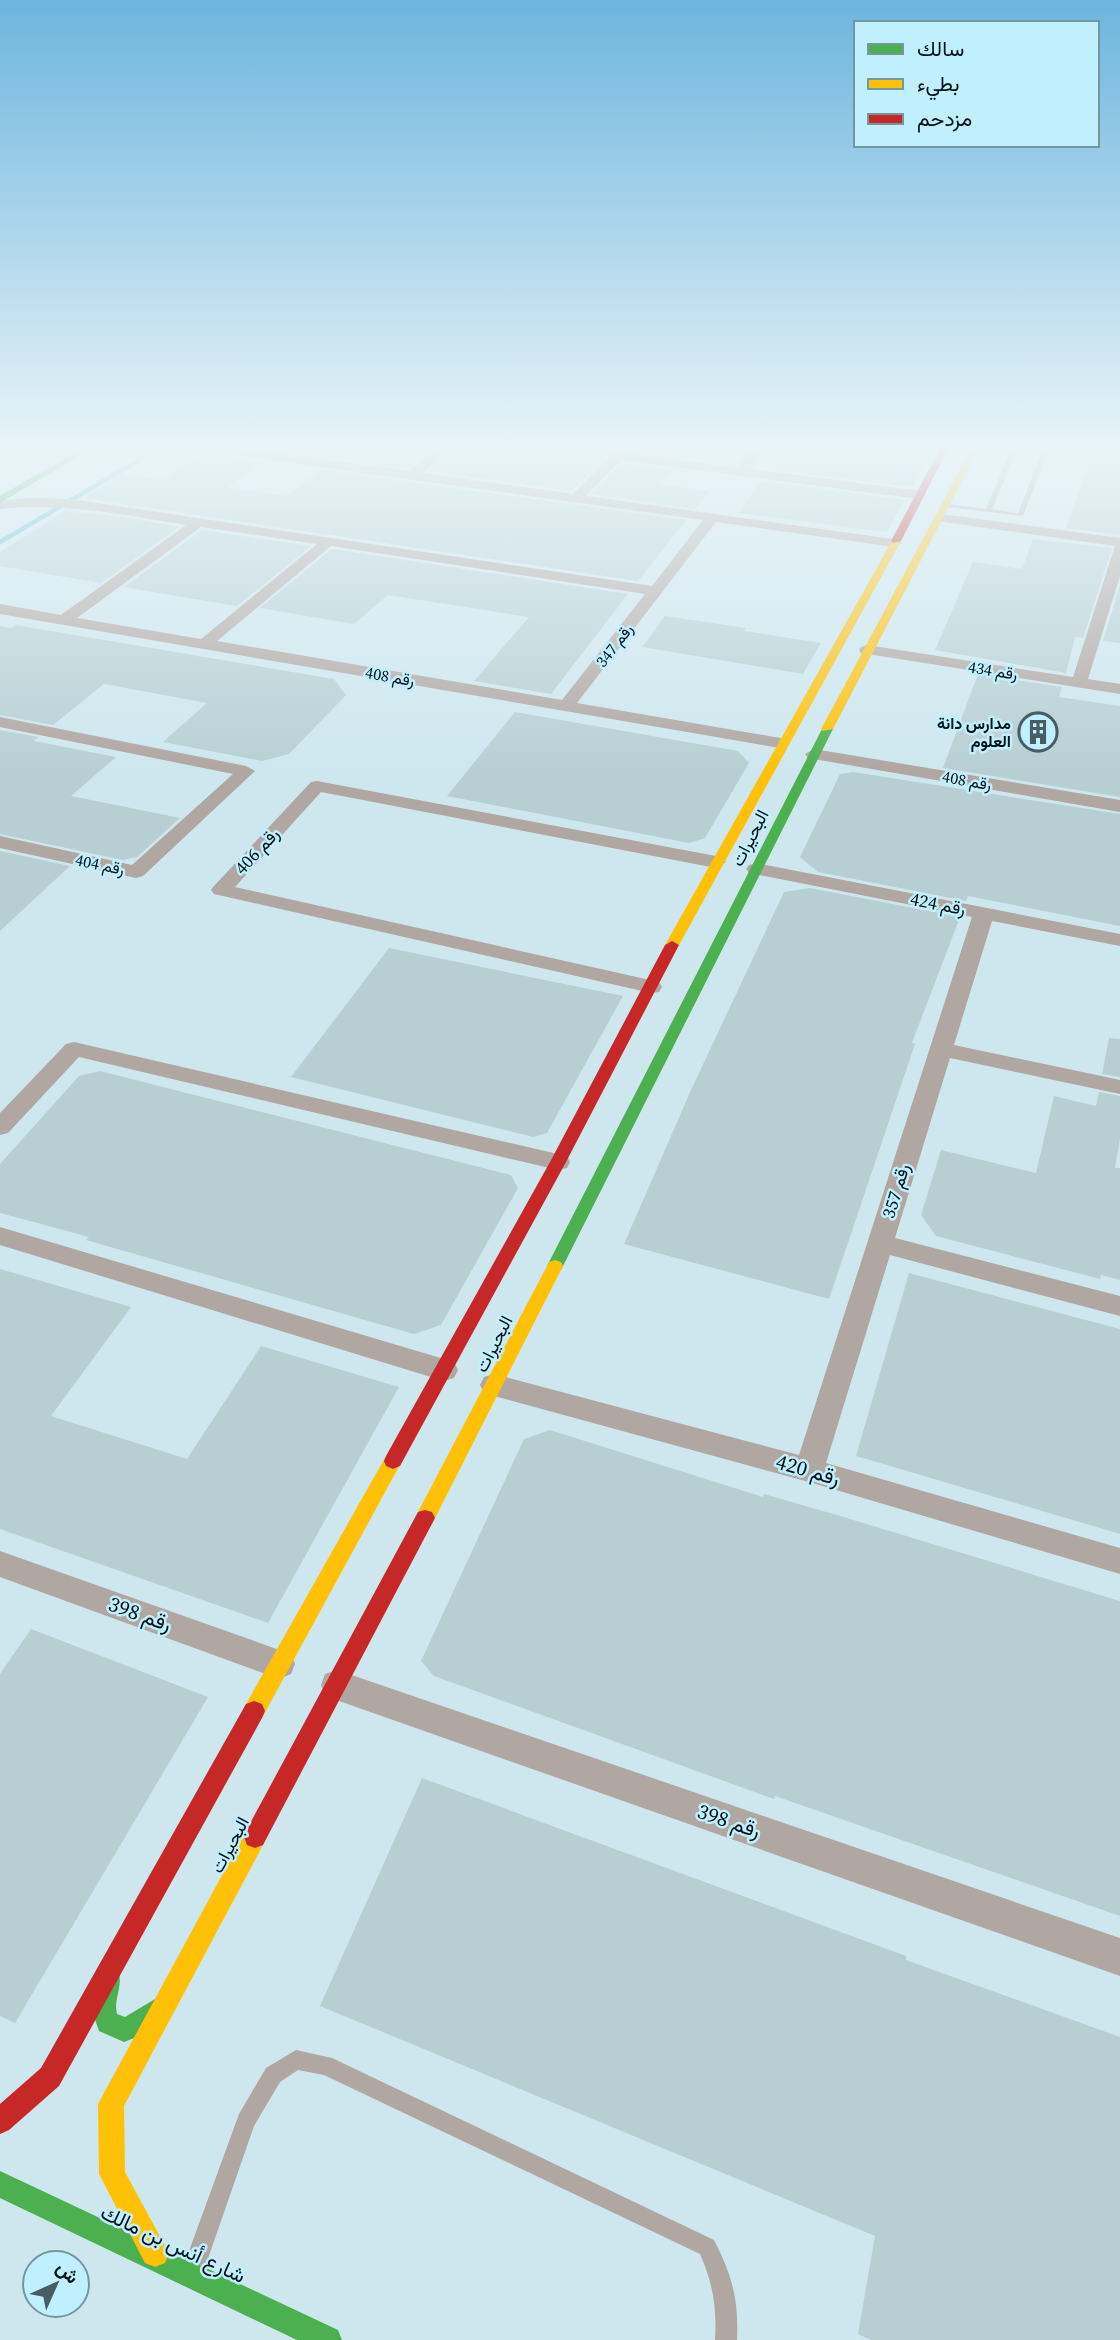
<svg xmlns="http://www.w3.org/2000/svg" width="1120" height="2340" viewBox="0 0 1120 2340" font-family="'Source Serif 4',Vazirmatn,serif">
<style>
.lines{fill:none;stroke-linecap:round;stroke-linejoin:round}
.stream{stroke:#55b7cf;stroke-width:4.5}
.building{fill:#b7cfd3}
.lane{fill:#b0a6a2;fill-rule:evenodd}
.street{fill:#b0a6a2;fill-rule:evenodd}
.fast{fill:#4caf50;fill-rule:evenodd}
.slow{fill:#ffc107;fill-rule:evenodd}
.jam{fill:#c62828;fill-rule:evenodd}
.labels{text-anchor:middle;stroke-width:5;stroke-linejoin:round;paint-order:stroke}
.far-street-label{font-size:16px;fill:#001117;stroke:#c0effd}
.far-poi-label{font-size:16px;font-weight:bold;fill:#001117;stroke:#c0effd;text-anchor:end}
.street-label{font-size:18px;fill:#001117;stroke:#c0effd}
.near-street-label{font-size:21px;fill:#001117;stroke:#c0effd}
</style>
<rect width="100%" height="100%" fill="#cee7ef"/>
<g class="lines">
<!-- stream -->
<path class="stream" d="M 0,542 L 139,460 L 153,445"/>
</g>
<!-- building -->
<path class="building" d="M 353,445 L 439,445 L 409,468 L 335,458 Z
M 458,445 L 619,445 L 572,491 L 429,471 Z
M 787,445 L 934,445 L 912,487 L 770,469 Z
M 1095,445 L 1120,445 L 1120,535 L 1066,528 Z
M 202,453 L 262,462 L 227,487 L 286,496 L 321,470 L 686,520 L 638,581 L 84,498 L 121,474 L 163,480 Z
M 622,463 L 673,469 L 660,484 L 709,491 L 695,509 L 591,494 Z
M 761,481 L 904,500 L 887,532 L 738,513 Z
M 65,511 L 116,516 L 179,527 L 101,583 L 0,566 L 0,552 Z
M 202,530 L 311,546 L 237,606 L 124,587 Z
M 1033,539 L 1112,548 L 1083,638 L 1075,637 L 1066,673 L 935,650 L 973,562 L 1022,569 Z
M 332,549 L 628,594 L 551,694 L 474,681 L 529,617 L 388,595 L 354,624 L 260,608 Z
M 1120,585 L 1120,643 L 1103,641 Z
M 665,616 L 746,628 L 744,631 L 821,643 L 803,674 L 642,647 Z
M 16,625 L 334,679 L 346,695 L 289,754 L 262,761 L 163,742 L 207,703 L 104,684 L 53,725 L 0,715 L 0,626 L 11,628 Z
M 978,674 L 1062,687 L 1059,697 L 1120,706 L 1120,797 L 943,768 Z
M 515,712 L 738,751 L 749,763 L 705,838 L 689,843 L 447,796 Z
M 0,730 L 38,737 L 34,741 L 116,757 L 71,796 L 180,818 L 137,857 L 123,860 L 0,834 Z
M 853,772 L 1120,814 L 1120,926 L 968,896 L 966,901 L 818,872 L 800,857 L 840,774 Z
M 0,851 L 70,866 L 0,931 Z
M 810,888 L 960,917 L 912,1043 L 915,1044 L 829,1299 L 624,1244 L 691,1090 L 784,892 Z
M 389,948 L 623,996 L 547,1133 L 533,1137 L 291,1077 Z
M 1109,1038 L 1120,1039 L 1120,1077 L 1102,1074 Z
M 100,1071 L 511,1175 L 518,1188 L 441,1325 L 414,1334 L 86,1240 L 89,1237 L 0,1213 L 0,1164 L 79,1076 Z
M 1099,1092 L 1120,1096 L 1120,1139 L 1115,1168 L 1120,1168 L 1120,1280 L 1101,1275 L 1100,1279 L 936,1236 L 921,1215 L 941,1150 L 1036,1173 L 1054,1096 L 1096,1106 Z
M 0,1269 L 131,1307 L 51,1416 L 187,1459 L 261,1346 L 399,1387 L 268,1623 L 0,1529 Z
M 909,1273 L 1120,1329 L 1120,1534 L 856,1456 Z
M 550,1430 L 763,1497 L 764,1494 L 847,1518 L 1120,1601 L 1120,1916 L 775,1796 L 774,1799 L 434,1676 L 421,1661 L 524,1439 Z
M 31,1629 L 208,1697 L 15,2023 L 0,2016 L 0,1674 Z
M 422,1778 L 906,1956 L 906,1960 L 1120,2037 L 1120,2340 L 871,2340 L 858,2334 L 875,2236 L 320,2006 Z"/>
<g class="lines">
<!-- lane -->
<path class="lane" d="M 1013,445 L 1019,445 L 992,509 L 1018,513 L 1045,445 L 1051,445 L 1023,516 L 946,507 L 946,505 L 948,504 L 986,509 Z
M 296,2050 L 332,2058 L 714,2240 C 732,2275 739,2300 737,2340 L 715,2340 C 717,2308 713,2283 700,2254 L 324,2075 L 298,2070 L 280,2082 L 254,2126 L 204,2270 L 196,2273 L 188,2270 L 185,2262 L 239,2114 L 266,2068 Z"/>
<!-- street -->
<path class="street" d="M 185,445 L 215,445 L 410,471 L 443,445 L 456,445 L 423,473 L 573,494 L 622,445 L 635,445 L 628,453 L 738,468 L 756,445 L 768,445 L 750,469 L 919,491 L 926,495 L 919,499 L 621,460 L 586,496 L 900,540 L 902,543 L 895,547 L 716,522 L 577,703 L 786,739 L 789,743 L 786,747 L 780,748 L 0,614 L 0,604 L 61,615 L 186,525 C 124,515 63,502 0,509 L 0,501 L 26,498 L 70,499 L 652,586 L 703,520 L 191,449 ZM 201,527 L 317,544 L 201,639 L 77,618 ZM 331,546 L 645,594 L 562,700 L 217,641 Z
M 942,514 L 1120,538 L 1120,576 L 1088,679 L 1120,684 L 1120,694 L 861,653 L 859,650 L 861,647 L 867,645 L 1073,677 L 1115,546 L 937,521 L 937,515 Z
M 0,717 L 246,766 L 255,771 L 143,876 L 136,878 L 0,848 L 0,836 L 132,865 L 233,774 L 0,727 Z
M 814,749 L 1120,800 L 1120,812 L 808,758 L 805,754 Z
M 317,781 L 716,856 L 726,862 L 716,868 L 321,792 L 235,887 L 659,982 L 662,987 L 659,992 L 651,993 L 214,894 L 211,890 L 214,886 L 311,782 Z
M 756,863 L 1120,934 L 1120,946 L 992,921 L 954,1045 L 1120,1080 L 1120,1094 L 950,1058 L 895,1238 L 1120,1296 L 1120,1316 L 890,1255 L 826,1463 L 1120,1548 L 1120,1574 L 809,1482 L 494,1396 L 484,1393 L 480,1385 L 484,1377 L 494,1374 L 799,1455 L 972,917 L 749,873 L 746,869 L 749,865 Z
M 74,1042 L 558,1154 L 567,1156 L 570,1162 L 567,1168 L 558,1170 L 79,1057 L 8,1133 L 0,1135 L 0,1113 L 66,1044 Z
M 0,1227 L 444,1359 L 454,1362 L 458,1370 L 454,1378 L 444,1381 L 0,1245 Z
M 0,1551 L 291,1654 L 295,1664 L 291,1674 L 279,1679 L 0,1577 Z
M 337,1670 L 1120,1938 L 1120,1976 L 325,1696 L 321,1685 L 325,1674 Z"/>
<!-- fast -->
<path class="fast" d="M 88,445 L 97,445 L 0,503 L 0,496 Z
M 823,727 L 833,729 L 563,1266 L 561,1270 L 549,1270 L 547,1266 Z
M 109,1967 L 118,1970 C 124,1985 113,1999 117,2014 L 125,2017 L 165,1993 L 174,1996 L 177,2005 C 169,2025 143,2035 124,2042 L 99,2031 L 91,2008 L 100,1970 Z
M 0,2171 L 338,2330 L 342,2340 L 297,2340 L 0,2198 Z"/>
<!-- slow -->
<path class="slow" d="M 973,445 L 981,445 L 833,729 L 823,731 L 821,729 L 840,694 Z
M 893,539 L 901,541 L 679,945 L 672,949 L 667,948 L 665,945 Z
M 555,1260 L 561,1262 L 563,1266 L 432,1524 L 425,1526 L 418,1524 L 415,1518 L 418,1512 L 547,1266 L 549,1262 Z
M 393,1453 L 400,1456 L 402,1461 L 262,1718 L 254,1721 L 246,1718 L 243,1711 L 246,1704 L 386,1456 Z
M 255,1826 L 263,1829 L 266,1837 L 263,1845 L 124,2106 L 125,2172 L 169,2253 L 165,2263 L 155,2267 L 145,2263 L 99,2174 L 98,2104 L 247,1829 Z"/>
<!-- jam -->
<path class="jam" d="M 942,445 L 950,445 L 901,541 L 893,543 L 891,541 Z
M 672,941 L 679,945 L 566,1162 L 400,1466 L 393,1469 L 386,1466 L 384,1461 L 386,1456 L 550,1162 L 665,945 Z
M 425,1510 L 432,1512 L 435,1518 L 263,1845 L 255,1848 L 247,1845 L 244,1837 L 247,1829 L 418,1512 Z
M 254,1701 L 262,1704 L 265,1711 L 262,1718 L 59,2086 L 9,2130 L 0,2134 L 0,2104 L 41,2068 L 246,1704 Z"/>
</g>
<!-- sky -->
<linearGradient id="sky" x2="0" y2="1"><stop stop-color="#6db5de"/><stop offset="0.58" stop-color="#e9f4f8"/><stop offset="1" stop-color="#e9f4f8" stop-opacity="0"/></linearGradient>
<rect width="1120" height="772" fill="url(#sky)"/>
<!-- icons -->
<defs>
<g id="building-ring" transform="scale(2.0125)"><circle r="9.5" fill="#c0effd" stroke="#485c63" stroke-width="1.5"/><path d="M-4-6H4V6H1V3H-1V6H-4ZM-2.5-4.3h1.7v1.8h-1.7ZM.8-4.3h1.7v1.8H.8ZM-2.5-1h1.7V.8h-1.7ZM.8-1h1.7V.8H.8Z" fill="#485c63"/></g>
</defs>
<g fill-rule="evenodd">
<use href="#building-ring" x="1038" y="732"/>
</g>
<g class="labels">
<!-- far-street labels -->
<g class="far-street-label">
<text transform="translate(614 645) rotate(-52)" y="6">رقم 347</text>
<text transform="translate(993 670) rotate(9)" y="6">رقم 434</text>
<text transform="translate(390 676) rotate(10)" y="6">رقم 408</text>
<text transform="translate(967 780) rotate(10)" y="6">رقم 408</text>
<text transform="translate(100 864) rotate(12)" y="6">رقم 404</text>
</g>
<!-- far-poi labels -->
<g class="far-poi-label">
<text x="1011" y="729">مدارس دانة<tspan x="1011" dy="18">العلوم</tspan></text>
</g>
<!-- street labels -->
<g class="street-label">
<text transform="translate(750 838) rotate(-63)" y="6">البحيرات</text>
<text transform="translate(257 851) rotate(-47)" y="6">رقم 406</text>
<text transform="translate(938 904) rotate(11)" y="6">رقم 424</text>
<text transform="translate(896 1191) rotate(-73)" y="6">رقم 357</text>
<text transform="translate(494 1344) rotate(-63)" y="6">البحيرات</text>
<text transform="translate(230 1845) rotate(-62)" y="6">البحيرات</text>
</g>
<!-- near-street labels -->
<g class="near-street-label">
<text transform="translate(808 1470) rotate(16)" y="7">رقم 420</text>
<text transform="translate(140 1614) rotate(20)" y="7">رقم 398</text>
<text transform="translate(729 1821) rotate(19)" y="7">رقم 398</text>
<text transform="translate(173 2244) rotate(25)" y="7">شارع أنس بن مالك</text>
</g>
</g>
<!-- legend -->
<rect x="854" y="21" width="245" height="126" fill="#c0effd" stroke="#7396a1" stroke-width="2"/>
<rect x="868" y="44" width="35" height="10" fill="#4caf50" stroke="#7396a1" stroke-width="2"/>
<text x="917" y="56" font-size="21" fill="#001117">سالك</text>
<rect x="868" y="79" width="35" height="10" fill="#ffc107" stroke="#7396a1" stroke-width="2"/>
<text x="917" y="91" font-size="21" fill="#001117">بطيء</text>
<rect x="868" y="114" width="35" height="10" fill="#c62828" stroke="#7396a1" stroke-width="2"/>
<text x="917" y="126" font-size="21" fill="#001117">مزدحم</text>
<!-- north arrow -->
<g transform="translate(56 2284) rotate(45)"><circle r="33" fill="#c0effd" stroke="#7396a1" stroke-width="2"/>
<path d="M0-5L12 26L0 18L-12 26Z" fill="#485c63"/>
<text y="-10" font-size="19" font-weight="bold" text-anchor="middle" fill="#001117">ش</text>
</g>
</svg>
